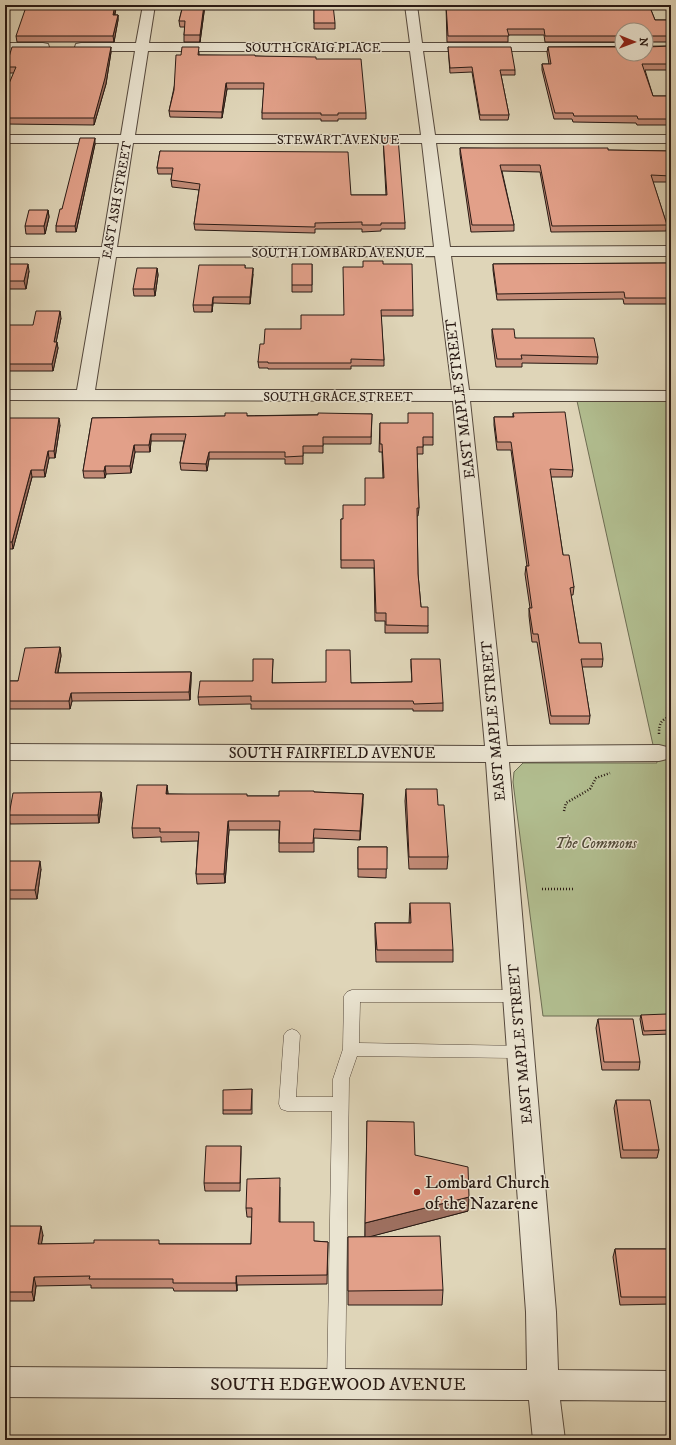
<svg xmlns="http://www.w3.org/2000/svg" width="676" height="1445" viewBox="0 0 676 1445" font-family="'IM FELL DW Pica',serif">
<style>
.green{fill:#b1bd8f;stroke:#6d6c52}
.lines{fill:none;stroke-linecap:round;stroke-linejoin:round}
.service-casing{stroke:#56493d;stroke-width:1}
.minor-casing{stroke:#56493d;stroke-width:2}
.path{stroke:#291a14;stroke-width:2.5;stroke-dasharray:1 2;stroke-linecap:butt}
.service{fill:#eae4d1;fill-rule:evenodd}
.minor{fill:#eae4d1;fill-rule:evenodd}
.wall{fill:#c28a76;stroke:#291a14}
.shaded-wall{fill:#9e7060;stroke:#291a14}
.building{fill:#e2a089;stroke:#291a14}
.poi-dot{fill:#8f2418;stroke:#eae4d1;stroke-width:1.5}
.labels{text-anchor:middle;stroke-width:3;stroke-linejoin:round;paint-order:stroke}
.far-street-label{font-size:13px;fill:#291a14;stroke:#eae4d1}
.street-label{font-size:15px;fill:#291a14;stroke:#eae4d1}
.park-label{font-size:15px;font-style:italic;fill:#524b39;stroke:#eae4d1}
.near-poi-label{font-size:18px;fill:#291a14;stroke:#eae4d1;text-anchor:start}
.near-street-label{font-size:18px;fill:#291a14;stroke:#eae4d1}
</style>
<rect width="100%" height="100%" fill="#dfd5b8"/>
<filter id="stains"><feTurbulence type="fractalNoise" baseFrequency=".005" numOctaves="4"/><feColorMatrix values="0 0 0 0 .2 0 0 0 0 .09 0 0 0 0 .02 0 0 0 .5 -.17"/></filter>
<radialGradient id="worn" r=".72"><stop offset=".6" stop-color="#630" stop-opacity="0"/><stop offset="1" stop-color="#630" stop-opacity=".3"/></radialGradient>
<!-- green -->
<path class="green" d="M 577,401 L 671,401 L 671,1016 L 543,1016 L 513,782 L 514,772 L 523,763 L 657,763 Z"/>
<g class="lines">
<!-- service casing -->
<g class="service-casing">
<path id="service" d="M 352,990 L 516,990 L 521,992 L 524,996 L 521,1000 L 516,1002 L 360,1002 L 359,1043 L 520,1046 L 526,1047 L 528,1052 L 526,1057 L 520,1058 L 357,1056 L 349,1079 L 345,1384 L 342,1390 L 336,1393 L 330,1390 L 327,1384 L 332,1111 L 287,1111 L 281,1109 L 279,1104 L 284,1035 L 287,1031 L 292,1029 L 297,1031 L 300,1035 L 296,1097 L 333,1097 L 333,1079 L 343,1049 L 344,996 L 347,992 Z"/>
</g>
<!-- minor casing -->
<g class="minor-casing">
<path id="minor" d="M 143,5 L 155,5 L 149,43 L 410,43 L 405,5 L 417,5 L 422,43 L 622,43 L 622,51 L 423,51 L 435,135 L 671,135 L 671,143 L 436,143 L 450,247 L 671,246 L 671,256 L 451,256 L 469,390 L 671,391 L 671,401 L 470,401 L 507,746 L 659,745 L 667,747 L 670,753 L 667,759 L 659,761 L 509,762 L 556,1312 L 558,1370 L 671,1371 L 671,1401 L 560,1400 L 565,1440 L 533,1440 L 529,1400 L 5,1397 L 5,1367 L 527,1370 L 526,1312 L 486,762 L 5,760 L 5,744 L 485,746 L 453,401 L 5,400 L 5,390 L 77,390 L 100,257 L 5,257 L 5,247 L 102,247 L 119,143 L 5,143 L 5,135 L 121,135 L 135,51 L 81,51 L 76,50 L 75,47 L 76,44 L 81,43 L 136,43 ZM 148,51 L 410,51 L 421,135 L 135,135 ZM 133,143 L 422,143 L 434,247 L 117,247 ZM 435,256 L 452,390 L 95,390 L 116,257 Z
M 5,43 L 43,43 L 48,44 L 49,47 L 48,50 L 43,51 L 5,51 Z"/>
</g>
<!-- path -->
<path class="path" d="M 659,734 C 659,723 661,720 671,716
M 564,811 L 566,803 L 590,789 L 596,778 L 610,773
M 542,889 L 574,889"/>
<!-- service -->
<use href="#service" class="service"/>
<!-- minor -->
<use href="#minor" class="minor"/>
</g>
<!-- wall -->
<path class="wall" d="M 49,5 L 116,5 L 116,8 L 115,15 L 118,15 L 118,20 L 114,42 L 17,42 L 16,36 L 49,7 Z
M 183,5 L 205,5 L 200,42 L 184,42 L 184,35 L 185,27 L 180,27 L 179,21 Z
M 314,5 L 335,23 L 335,29 L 314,29 Z
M 446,5 L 497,5 L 497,7 L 544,7 L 544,5 L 649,5 L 655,20 L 671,20 L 671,42 L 646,42 L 622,30 L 622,42 L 545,42 L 544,35 L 508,35 L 508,42 L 447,42 Z
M 671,46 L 671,70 L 645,70 L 653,96 L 671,96 L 671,125 L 637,125 L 636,123 L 573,122 L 572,119 L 554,119 L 542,70 L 542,64 L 549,64 L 547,52 L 548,47 Z
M 448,47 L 515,70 L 515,75 L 501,75 L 509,115 L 508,120 L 480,120 L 472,72 L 450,73 Z
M 111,52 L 106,84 L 94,125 L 5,124 L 5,93 L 14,73 L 7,73 L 6,67 Z
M 199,52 L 199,55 L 255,56 L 316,59 L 366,113 L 366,119 L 338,119 L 338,121 L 321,121 L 321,119 L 262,119 L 262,113 L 264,89 L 227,89 L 222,118 L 170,117 L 169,111 L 181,55 Z
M 383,138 L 405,223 L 405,229 L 381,229 L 381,231 L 362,232 L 362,229 L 315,229 L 315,233 L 195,230 L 194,224 L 199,190 L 172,187 L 171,180 L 172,174 L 158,174 L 157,168 L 160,151 L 351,195 L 386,195 Z
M 95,144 L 76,232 L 56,232 L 56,226 L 62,209 Z
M 460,148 L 671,151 L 671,182 L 653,182 L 667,225 L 666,231 L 551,232 L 540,172 L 502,171 L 514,225 L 514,231 L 471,232 L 460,154 Z
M 48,210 L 49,217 L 45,234 L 26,234 L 25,226 Z
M 671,263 L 671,304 L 624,304 L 623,299 L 497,300 L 493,270 L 493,264 Z
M 5,264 L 29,271 L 26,289 L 5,289 Z
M 312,264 L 312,292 L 292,292 L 292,285 Z
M 383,264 L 413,310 L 413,316 L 381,316 L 384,360 L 384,366 L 351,366 L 351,369 L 268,369 L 268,368 L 259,368 L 258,362 L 264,344 L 301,329 L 344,315 Z
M 245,265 L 245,268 L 253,274 L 250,304 L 213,303 L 212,312 L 194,312 L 193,305 Z
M 157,268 L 158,275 L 155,296 L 134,296 L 133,289 Z
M 61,318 L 56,342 L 58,348 L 53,371 L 5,371 L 5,339 Z
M 492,329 L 515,338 L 598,357 L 597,364 L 522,363 L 522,367 L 496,367 L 492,337 Z
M 513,413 L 573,470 L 572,477 L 551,477 L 563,555 L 574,587 L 573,595 L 571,595 L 579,643 L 603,659 L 602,667 L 582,667 L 590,716 L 589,724 L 550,724 L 537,642 L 532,642 L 529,616 L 529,608 L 530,608 L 525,574 L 526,566 L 527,566 L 511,450 L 497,450 L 494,425 L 494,417 L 513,417 Z
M 372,414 L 371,444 L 323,444 L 323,453 L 303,453 L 303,464 L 285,464 L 285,459 L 209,459 L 207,471 L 181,470 L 180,463 L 184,441 L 151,441 L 150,452 L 135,452 L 131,473 L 106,474 L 105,478 L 84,478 L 83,471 L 92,418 Z
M 5,418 L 60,425 L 55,458 L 49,458 L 45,477 L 32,477 L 13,549 L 5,549 L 5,550 Z
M 380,423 L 433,437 L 433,445 L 423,445 L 423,454 L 417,454 L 419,508 L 418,516 L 417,516 L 418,574 L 421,607 L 428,626 L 428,633 L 385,633 L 385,621 L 375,621 L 374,568 L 341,568 L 341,519 L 343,519 L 365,505 L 383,478 L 382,452 L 379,452 Z
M 60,647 L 61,656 L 58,673 L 191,672 L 191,680 L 190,700 L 72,701 L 70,709 L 5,709 L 5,681 L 18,681 Z
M 273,659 L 272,683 L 351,683 L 412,682 L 411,667 L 411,659 L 443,703 L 443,711 L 413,711 L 413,709 L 251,709 L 251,704 L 199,705 L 198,697 L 253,681 Z
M 167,785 L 168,794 L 247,796 L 279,796 L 314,792 L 363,794 L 360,840 L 314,838 L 314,852 L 279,852 L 279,830 L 229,830 L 225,883 L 197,884 L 196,874 L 198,841 L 161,842 L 161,837 L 133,838 L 132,828 Z
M 406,789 L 438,805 L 448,857 L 447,869 L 409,869 L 405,801 Z
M 101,792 L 102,800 L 99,823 L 10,824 L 9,815 Z
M 358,847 L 387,847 L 386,878 L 358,877 Z
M 5,861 L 41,869 L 37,899 L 5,899 Z
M 410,903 L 453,950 L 453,962 L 376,962 L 375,935 L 375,923 L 409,923 Z
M 641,1015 L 671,1030 L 670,1034 L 643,1035 L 640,1019 Z
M 598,1019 L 640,1062 L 639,1070 L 602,1070 L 596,1028 Z
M 252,1089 L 252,1114 L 223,1114 L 223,1110 Z
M 616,1100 L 659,1150 L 657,1158 L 621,1158 L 614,1108 Z
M 367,1121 L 415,1155 L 468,1211 L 368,1237 L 443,1290 L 442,1305 L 348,1305 L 348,1237 L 365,1237 Z
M 241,1146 L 241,1154 L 240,1191 L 205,1191 L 204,1183 Z
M 280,1187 L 280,1222 L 314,1241 L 328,1242 L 327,1284 L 237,1285 L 237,1291 L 174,1291 L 173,1288 L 91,1288 L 91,1285 L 36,1286 L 34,1301 L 5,1301 L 5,1226 L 43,1235 L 41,1244 L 251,1244 L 252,1217 L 247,1217 L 246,1208 Z
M 615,1249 L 671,1249 L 671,1304 L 620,1305 L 613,1257 Z"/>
<!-- shaded-wall -->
<path class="shaded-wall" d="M 115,5 L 116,5 L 116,8 L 113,20 L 113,15 Z
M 204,5 L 205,5 L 200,42 L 200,35 Z
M 118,15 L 118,20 L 114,42 L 113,36 Z
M 111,47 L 111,52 L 106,84 L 94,125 L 94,118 Z
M 226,83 L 227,89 L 222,118 L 222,112 Z
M 95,138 L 95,144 L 76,232 L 75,226 Z
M 48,210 L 49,217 L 45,234 L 44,226 Z
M 28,264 L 29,271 L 26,289 L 24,281 Z
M 157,268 L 158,275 L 155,296 L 154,289 Z
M 253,268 L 253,274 L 250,304 L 250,297 Z
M 213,297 L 213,303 L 212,312 L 212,305 Z
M 60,311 L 61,318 L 55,348 L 54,342 Z
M 57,342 L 58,348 L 53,371 L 52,364 Z
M 59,418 L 60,425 L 55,458 L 54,451 Z
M 151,434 L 151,441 L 150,452 L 149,445 Z
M 134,445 L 135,452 L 131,473 L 130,466 Z
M 48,451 L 49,458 L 45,477 L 44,470 Z
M 209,452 L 209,459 L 207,471 L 206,464 Z
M 105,466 L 106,474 L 105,478 L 104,471 Z
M 31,470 L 32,477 L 13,549 L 12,542 Z
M 60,647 L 61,656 L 56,681 L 55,673 Z
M 191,672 L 191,680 L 190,700 L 189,692 Z
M 71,693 L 72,701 L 70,709 L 69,701 Z
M 167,785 L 168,794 L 166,794 Z
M 101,792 L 102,800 L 99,823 L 98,815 Z
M 363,794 L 363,804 L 360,840 L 360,831 Z
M 228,821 L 229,830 L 225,883 L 224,874 Z
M 40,861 L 41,869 L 37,899 L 35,890 Z
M 469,1197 L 468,1211 L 365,1238 L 365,1223 Z
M 41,1226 L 43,1235 L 40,1253 L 38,1244 Z
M 236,1276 L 237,1285 L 237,1291 L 236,1283 Z
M 34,1277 L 36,1286 L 34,1301 L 32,1292 Z"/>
<!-- building -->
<path class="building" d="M 49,5 L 115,5 L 113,15 L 118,15 L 113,36 L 16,36 L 26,7 L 49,7 Z
M 183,5 L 204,5 L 200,35 L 184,35 L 185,21 L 179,21 Z
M 314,5 L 333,5 L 335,23 L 314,23 Z
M 446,5 L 497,5 L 497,7 L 546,7 L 546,5 L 649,5 L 655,20 L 671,20 L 671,36 L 646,36 L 646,30 L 622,30 L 622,36 L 545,36 L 544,29 L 507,29 L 509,36 L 448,36 Z
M 646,46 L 647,47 L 671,46 L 671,64 L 642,64 L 653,96 L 671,96 L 671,119 L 638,119 L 637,116 L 574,116 L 573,113 L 555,113 L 542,64 L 551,64 L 548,47 L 622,47 L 622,54 L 646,54 Z
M 12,47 L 111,47 L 105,78 L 94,118 L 5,118 L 5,93 L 16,67 L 6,67 Z
M 182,47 L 199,47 L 198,55 L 255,55 L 255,56 L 316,57 L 316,59 L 361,59 L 366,113 L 338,113 L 338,115 L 321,115 L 321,113 L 262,113 L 264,83 L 226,83 L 222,112 L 169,111 L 174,90 L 176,55 L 181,55 Z
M 448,47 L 511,47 L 515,70 L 500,70 L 509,115 L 480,115 L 472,67 L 450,68 Z
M 80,138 L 95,138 L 75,226 L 56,226 L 60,209 L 62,209 Z
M 383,138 L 398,138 L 405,223 L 381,223 L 381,225 L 362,225 L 362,222 L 315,223 L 315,227 L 194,224 L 200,184 L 171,180 L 173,168 L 157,168 L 160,151 L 348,152 L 351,195 L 387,195 Z
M 460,148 L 608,148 L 608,150 L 671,151 L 671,176 L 651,175 L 667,225 L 552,226 L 540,165 L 500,165 L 514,225 L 472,225 Z
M 29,210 L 48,210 L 44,226 L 25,226 Z
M 363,261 L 383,261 L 383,264 L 412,264 L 413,310 L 381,310 L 384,360 L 351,359 L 351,363 L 268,363 L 268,362 L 258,362 L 260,344 L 264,344 L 265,329 L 301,329 L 301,315 L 344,315 L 343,267 L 363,267 Z
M 671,263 L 671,298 L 625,298 L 624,292 L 497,294 L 493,264 Z
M 5,264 L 28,264 L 24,281 L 5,281 Z
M 292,264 L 312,264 L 312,285 L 292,285 Z
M 199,265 L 245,265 L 245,268 L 253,268 L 250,297 L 213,297 L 212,305 L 193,305 Z
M 137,268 L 157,268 L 154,289 L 133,289 Z
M 36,311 L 60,311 L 54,342 L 57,342 L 52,364 L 5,364 L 5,339 L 8,325 L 33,325 Z
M 492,329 L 514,329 L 515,338 L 594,338 L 598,357 L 521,355 L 522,359 L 497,359 Z
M 565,412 L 573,470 L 550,469 L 563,555 L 569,555 L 574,587 L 570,588 L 579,643 L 601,643 L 603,659 L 581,659 L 590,716 L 551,716 L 538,634 L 533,634 L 529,608 L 532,608 L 526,566 L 529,566 L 511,442 L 497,442 L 494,417 L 514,417 L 513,413 Z
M 225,413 L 247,413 L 247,416 L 318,415 L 318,413 L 372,414 L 371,437 L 323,437 L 323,446 L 303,446 L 303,456 L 285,457 L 285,452 L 209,452 L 206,464 L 180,463 L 186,434 L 151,434 L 149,445 L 134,445 L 130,466 L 105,466 L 104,471 L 83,471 L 92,418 L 225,416 Z
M 408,413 L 433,413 L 433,437 L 423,437 L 423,447 L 417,447 L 418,485 L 419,508 L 417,508 L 418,574 L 421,607 L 428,607 L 428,626 L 386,625 L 386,613 L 376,613 L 374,560 L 341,560 L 341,519 L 343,519 L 343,505 L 365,505 L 365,478 L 384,478 L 382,444 L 380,444 L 380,423 L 408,423 Z
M 5,418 L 59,418 L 54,451 L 48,451 L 44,470 L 31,470 L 12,542 L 5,542 Z
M 60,647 L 55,673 L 191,672 L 189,692 L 71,693 L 69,701 L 5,701 L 5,681 L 18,681 L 25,648 Z
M 326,650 L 350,650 L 351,683 L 412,682 L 411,659 L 440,659 L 443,703 L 414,704 L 413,701 L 251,701 L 251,696 L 198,697 L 200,681 L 253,681 L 253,659 L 273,659 L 272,683 L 326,682 Z
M 137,785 L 167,785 L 166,794 L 247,794 L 247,796 L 279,796 L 279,791 L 314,791 L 314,792 L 363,794 L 360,831 L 314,829 L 313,843 L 279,843 L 280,821 L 228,821 L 224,874 L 196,874 L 199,832 L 160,832 L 160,828 L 132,828 Z
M 406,789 L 437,789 L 438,805 L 444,805 L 448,857 L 409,857 Z
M 101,792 L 98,815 L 9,815 L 13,793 Z
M 358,847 L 387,847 L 387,869 L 358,869 Z
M 5,861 L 40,861 L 35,890 L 5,890 Z
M 410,903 L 450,903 L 453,950 L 377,950 L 375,923 L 411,923 Z
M 667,1014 L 671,1030 L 644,1031 L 641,1015 Z
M 598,1019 L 633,1019 L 640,1062 L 604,1062 Z
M 252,1089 L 251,1110 L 223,1110 L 223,1090 Z
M 616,1100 L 650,1100 L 659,1150 L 623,1150 Z
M 367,1121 L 414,1122 L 415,1155 L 468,1167 L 469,1197 L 365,1223 Z
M 206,1146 L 241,1146 L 240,1183 L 204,1183 Z
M 280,1178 L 279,1222 L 314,1222 L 314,1241 L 328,1242 L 327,1275 L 236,1276 L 236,1283 L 173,1283 L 173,1279 L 89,1279 L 90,1276 L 34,1277 L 32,1292 L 5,1292 L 5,1226 L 41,1226 L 38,1244 L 94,1243 L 94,1240 L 159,1240 L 159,1244 L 251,1244 L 252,1208 L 246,1208 L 247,1179 Z
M 440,1236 L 443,1290 L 348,1291 L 348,1237 Z
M 615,1249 L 671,1249 L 671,1297 L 621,1297 Z"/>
<!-- markers -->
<circle class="poi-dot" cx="417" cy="1192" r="4"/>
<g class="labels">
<!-- far-street labels -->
<g class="far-street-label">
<text x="313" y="52">SOUTH CRAIG PLACE</text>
<text x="338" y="144">STEWART AVENUE</text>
<text transform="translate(116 200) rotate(-80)" y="5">EAST ASH STREET</text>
<text x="338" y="257">SOUTH LOMBARD AVENUE</text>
<text x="338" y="401">SOUTH GRACE STREET</text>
</g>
<!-- street labels -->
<g class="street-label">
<text transform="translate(460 399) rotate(-97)" y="5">EAST MAPLE STREET</text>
<text transform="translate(493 721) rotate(-95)" y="5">EAST MAPLE STREET</text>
<text x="332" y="758">SOUTH FAIRFIELD AVENUE</text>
<text transform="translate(520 1044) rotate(-95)" y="5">EAST MAPLE STREET</text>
</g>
<!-- park labels -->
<g class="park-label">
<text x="596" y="848">The Commons</text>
</g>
<!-- near-poi labels -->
<g class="near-poi-label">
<text x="425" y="1188">Lombard Church<tspan x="425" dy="21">of the Nazarene</tspan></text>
</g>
<!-- near-street labels -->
<g class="near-street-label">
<text x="338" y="1390">SOUTH EDGEWOOD AVENUE</text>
</g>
</g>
<!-- margin -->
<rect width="676" height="1445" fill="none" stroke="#dfd5b8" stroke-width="20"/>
<rect x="6" y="6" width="664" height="1433" fill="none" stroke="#291a14" stroke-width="2"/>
<rect x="10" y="10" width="656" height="1425" fill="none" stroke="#291a14"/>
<!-- north arrow -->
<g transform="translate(634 42) rotate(91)"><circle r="19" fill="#eae4d1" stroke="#9d9385"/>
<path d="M0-3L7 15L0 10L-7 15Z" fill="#8f2418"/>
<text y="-6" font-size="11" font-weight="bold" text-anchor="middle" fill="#291a14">N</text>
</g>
<rect width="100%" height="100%" filter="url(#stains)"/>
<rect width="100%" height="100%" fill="url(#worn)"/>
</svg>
